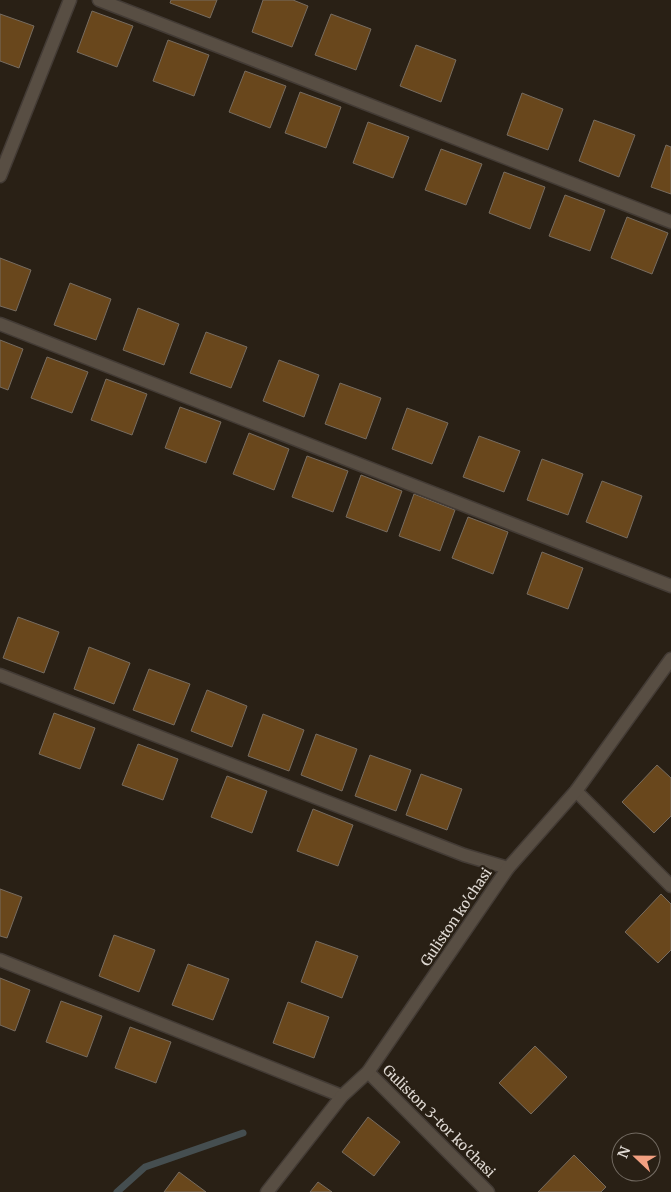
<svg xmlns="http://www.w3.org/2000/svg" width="671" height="1192" viewBox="0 0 671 1192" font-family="Merriweather,serif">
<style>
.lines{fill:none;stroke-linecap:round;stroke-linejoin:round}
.stream{stroke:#454e50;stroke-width:7}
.building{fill:#69471c;stroke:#776c60}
.minor-casing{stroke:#433b35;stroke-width:15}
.secondary-casing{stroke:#433b35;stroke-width:15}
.minor{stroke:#584e43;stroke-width:12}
.secondary{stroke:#584e43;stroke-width:12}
.labels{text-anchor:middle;stroke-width:5;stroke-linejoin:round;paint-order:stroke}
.street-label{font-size:14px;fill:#e0dad4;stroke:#292015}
</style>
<rect width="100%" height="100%" fill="#292015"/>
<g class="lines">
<!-- stream -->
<path class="stream" d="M 117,1192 L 145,1167 L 243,1133"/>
</g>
<!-- building -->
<path class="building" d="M 171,0 L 217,0 L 210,18 L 170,3 Z
M 263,0 L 293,0 L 308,6 L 292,47 L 252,32 Z
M 92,11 L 133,26 L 117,67 L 77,52 Z
M 0,14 L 34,26 L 19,68 L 0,61 Z
M 331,14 L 371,29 L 356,70 L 315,55 Z
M 168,40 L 209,55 L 194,96 L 153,81 Z
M 416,45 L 456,60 L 441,102 L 400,86 Z
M 245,71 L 286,86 L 270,128 L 229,112 Z
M 300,92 L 341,107 L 326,148 L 285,133 Z
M 522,93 L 563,109 L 548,150 L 507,135 Z
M 594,120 L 635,135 L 619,177 L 579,161 Z
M 368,122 L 409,137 L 393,178 L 353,163 Z
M 666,145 L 671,147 L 671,194 L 651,187 Z
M 441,149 L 482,164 L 466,205 L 425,190 Z
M 504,172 L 545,187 L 530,229 L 489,213 Z
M 565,195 L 605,210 L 590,251 L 549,236 Z
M 627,217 L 668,233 L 652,274 L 611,258 Z
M 0,258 L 31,270 L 16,311 L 0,306 Z
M 70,283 L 111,299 L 96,340 L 54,325 Z
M 138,308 L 179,324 L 164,365 L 123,350 Z
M 206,332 L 247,347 L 231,388 L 190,373 Z
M 0,340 L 23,349 L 8,390 L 0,387 Z
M 47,357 L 88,372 L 72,413 L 31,398 Z
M 279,360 L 319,375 L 304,417 L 263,401 Z
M 106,379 L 147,394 L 132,435 L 91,420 Z
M 340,383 L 381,398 L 366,439 L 325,424 Z
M 180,407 L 221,422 L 206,463 L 165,448 Z
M 407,408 L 448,423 L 432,464 L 392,449 Z
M 249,433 L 289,449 L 274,490 L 233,474 Z
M 479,436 L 520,451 L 504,492 L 463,477 Z
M 307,456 L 348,471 L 333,512 L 292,497 Z
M 542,459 L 583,474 L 568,515 L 527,500 Z
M 361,475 L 402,491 L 387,532 L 346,517 Z
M 602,481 L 642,496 L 627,538 L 586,522 Z
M 414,494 L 455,510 L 440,551 L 399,536 Z
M 468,517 L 508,532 L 493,574 L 452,558 Z
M 542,552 L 583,568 L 568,609 L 527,594 Z
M 18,617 L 59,632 L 44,673 L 3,658 Z
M 89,647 L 130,663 L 114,704 L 74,689 Z
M 149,669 L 190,684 L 174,725 L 133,710 Z
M 207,690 L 247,706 L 232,747 L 191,731 Z
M 54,713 L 95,728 L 80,769 L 39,754 Z
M 263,714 L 304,730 L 289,771 L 248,756 Z
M 316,734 L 357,749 L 342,791 L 301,775 Z
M 138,744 L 178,759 L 163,800 L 122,785 Z
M 370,755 L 411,770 L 396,811 L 355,796 Z
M 657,765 L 671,778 L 671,816 L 654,833 L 622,802 Z
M 421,774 L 462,789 L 447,830 L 406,815 Z
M 227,776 L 267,791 L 252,833 L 211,817 Z
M 313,809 L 353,825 L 338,866 L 297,851 Z
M 0,889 L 22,897 L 7,938 L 0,936 Z
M 661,894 L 671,904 L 671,950 L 658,963 L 625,932 Z
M 114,935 L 155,950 L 139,992 L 99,976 Z
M 316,941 L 358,956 L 342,998 L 301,982 Z
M 188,964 L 229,979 L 213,1020 L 172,1005 Z
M 0,978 L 30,990 L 15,1031 L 0,1025 Z
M 61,1001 L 102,1016 L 87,1057 L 46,1042 Z
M 288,1002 L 329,1017 L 314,1058 L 273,1043 Z
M 130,1027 L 171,1042 L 156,1083 L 115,1068 Z
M 535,1046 L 567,1077 L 531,1114 L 499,1083 Z
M 368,1117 L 400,1142 L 374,1176 L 342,1152 Z
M 574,1155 L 606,1187 L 601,1192 L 538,1192 Z
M 179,1172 L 206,1192 L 164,1192 Z
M 318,1182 L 332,1192 L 310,1192 Z"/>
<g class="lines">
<!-- minor casing -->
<g class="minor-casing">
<path id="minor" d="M 99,0 L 671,222
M 0,176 L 70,0
M 0,324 L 671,586
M 0,675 L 464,855 L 508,868
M 576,791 L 671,886
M 0,960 L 342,1096
M 368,1072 L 488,1192"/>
</g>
<!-- secondary casing -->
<g class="secondary-casing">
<path id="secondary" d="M 267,1192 L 342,1096 L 368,1072 L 508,868 L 576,791 L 671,659"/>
</g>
<!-- minor -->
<use href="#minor" class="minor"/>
<!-- secondary -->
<use href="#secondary" class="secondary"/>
</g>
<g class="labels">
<!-- street labels -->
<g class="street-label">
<text transform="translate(456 917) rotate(-56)" y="5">Guliston ko'chasi</text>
<text transform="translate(439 1121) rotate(45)" y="5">Guliston 3-tor ko'chasi</text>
</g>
</g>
<!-- north arrow -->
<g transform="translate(636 1157) rotate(292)"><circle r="24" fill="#292015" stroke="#726a61"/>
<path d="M0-4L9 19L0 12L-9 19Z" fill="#f2a081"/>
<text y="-8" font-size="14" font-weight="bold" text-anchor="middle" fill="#e0dad4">N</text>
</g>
</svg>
